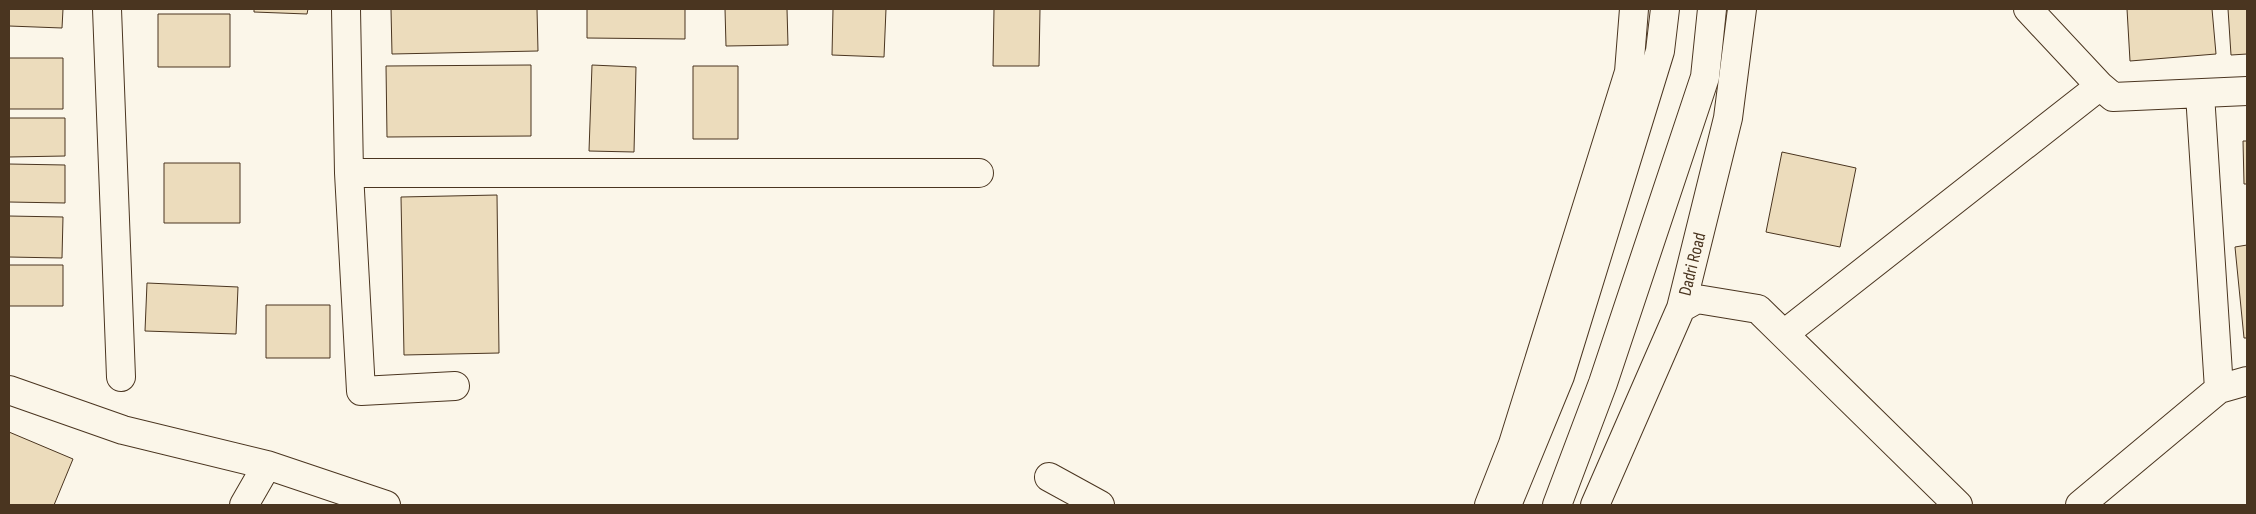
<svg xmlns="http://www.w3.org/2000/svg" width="2256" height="514" viewBox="0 0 2256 514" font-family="'Sofia Sans Condensed',sans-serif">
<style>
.building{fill:#ecdcbc;stroke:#4a3520}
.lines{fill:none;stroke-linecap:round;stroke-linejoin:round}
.minor-casing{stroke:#4a3520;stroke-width:30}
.major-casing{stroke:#4a3520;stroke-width:30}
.minor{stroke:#fbf6e9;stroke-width:28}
.major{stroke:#fbf6e9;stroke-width:28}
.labels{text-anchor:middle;stroke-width:4;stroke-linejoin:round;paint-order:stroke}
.street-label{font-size:18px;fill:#4a3520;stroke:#fbf6e9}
</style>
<rect width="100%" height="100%" fill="#fbf6e9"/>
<!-- building -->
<path class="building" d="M 9,9 L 63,9 L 62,28 L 9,26 Z
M 254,9 L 308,9 L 307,14 L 254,12 Z
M 391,9 L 537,9 L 538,51 L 392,54 Z
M 587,9 L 685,9 L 685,39 L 587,38 Z
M 725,9 L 787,9 L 788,45 L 726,46 Z
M 833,9 L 886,9 L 884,57 L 832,55 Z
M 994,9 L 1040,9 L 1039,66 L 993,66 Z
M 2127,9 L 2212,9 L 2216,54 L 2130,61 Z
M 2228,9 L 2247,9 L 2247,54 L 2231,55 Z
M 158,14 L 230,14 L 230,67 L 158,67 Z
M 9,58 L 63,58 L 63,109 L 9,109 Z
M 531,65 L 531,136 L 387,137 L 386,66 Z
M 592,65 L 636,67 L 634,152 L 589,151 Z
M 693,66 L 738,66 L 738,139 L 693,139 Z
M 9,118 L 65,118 L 65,156 L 9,157 Z
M 2243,141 L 2247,141 L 2247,184 L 2244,184 Z
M 1782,152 L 1856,168 L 1840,247 L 1766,232 Z
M 164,163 L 240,163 L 240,223 L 164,223 Z
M 9,164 L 65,165 L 65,203 L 9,202 Z
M 497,195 L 499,353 L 404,355 L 401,197 Z
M 9,216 L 63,217 L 62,258 L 9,257 Z
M 2247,245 L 2247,338 L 2244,338 L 2235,247 Z
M 9,265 L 63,265 L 63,306 L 9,306 Z
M 147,283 L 238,287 L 236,334 L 145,331 Z
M 266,305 L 330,305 L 330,358 L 266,358 Z
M 9,432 L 73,459 L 54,505 L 9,505 Z"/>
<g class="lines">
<!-- minor casing -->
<g class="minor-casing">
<path id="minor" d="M 107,9 L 121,377
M 346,9 L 349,173 L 361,391 L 455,386
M 2028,9 L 2100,86 L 2113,97 L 2247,91
M 349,173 L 979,173
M 1681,308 L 1697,299 L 1758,309 L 1958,505
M 1784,334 L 2100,86
M 2219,389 L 2247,381
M 9,390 L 123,430 L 267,465 L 386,505
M 1049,477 L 1100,505
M 244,505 L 267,465
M 1489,505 L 1513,444 L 1629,72 L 1634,9
M 1595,505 L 1681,308 L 1728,118 L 1742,9
M 2080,505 L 2219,389 L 2200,94"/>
</g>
<!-- major casing -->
<g class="major-casing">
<path id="major" d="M 1507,505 L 1560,376 L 1660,51 L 1665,9
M 1557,505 L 1603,383 L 1705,77 L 1712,9"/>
</g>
<!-- minor -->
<use href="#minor" class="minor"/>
<!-- major -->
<use href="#major" class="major"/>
</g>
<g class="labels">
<!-- street labels -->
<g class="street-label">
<text transform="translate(1692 264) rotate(-76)" y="6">Dadri Road</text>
</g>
</g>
<!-- border -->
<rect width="2256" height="514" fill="none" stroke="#4a3520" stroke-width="20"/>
</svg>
